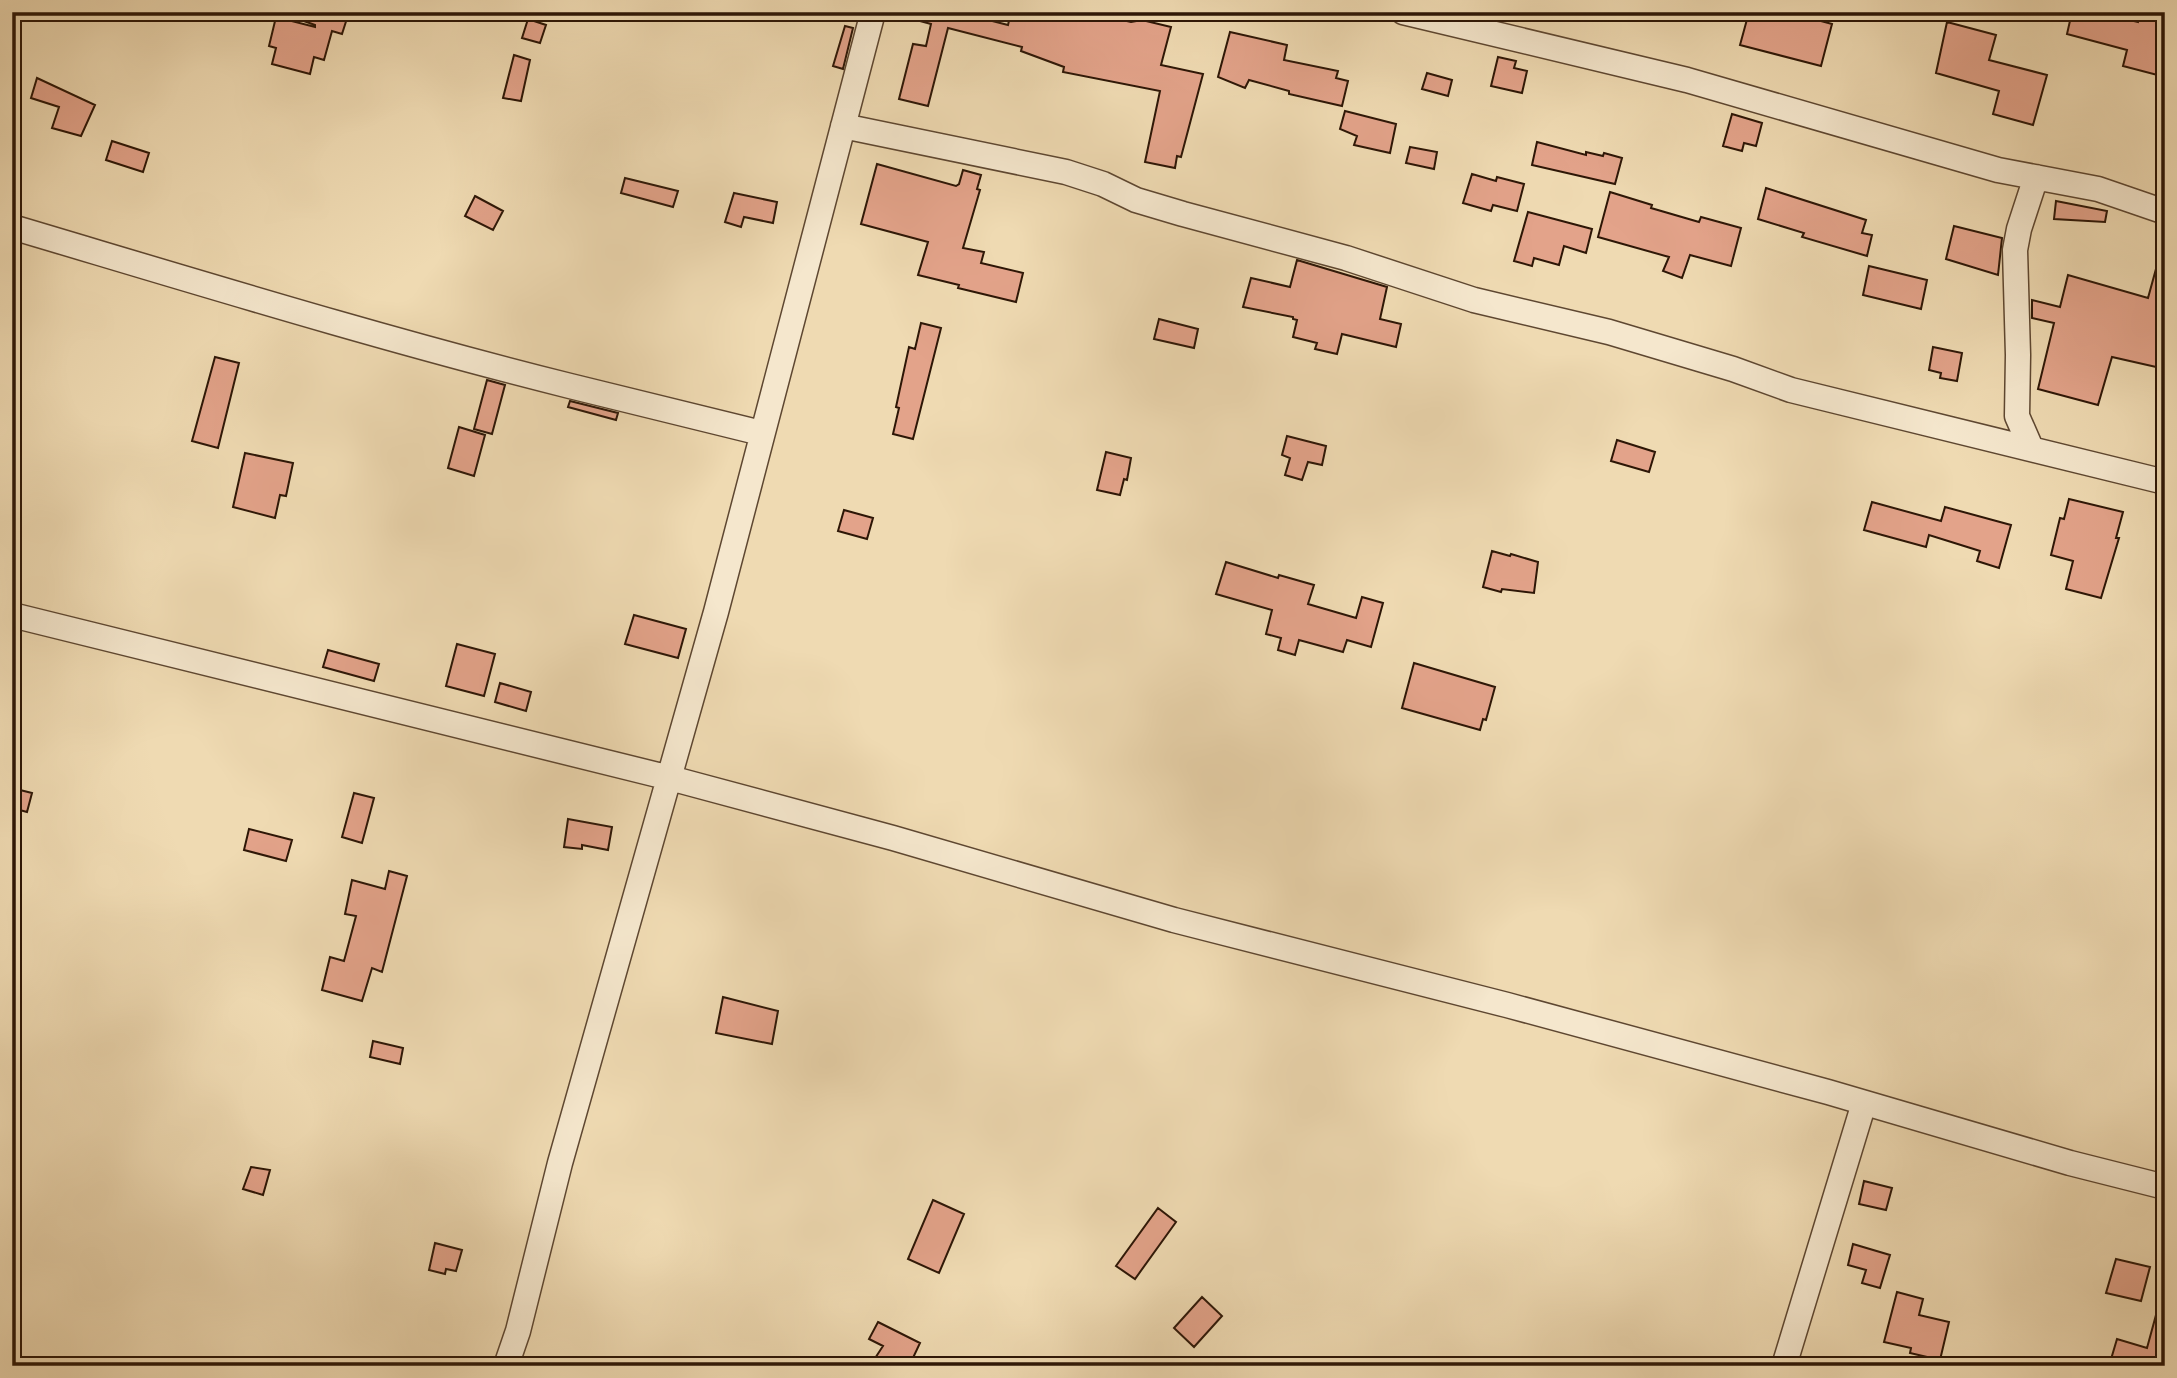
<svg xmlns="http://www.w3.org/2000/svg" width="2177" height="1378" viewBox="0 0 2177 1378" font-family="'IM FELL English',serif">
<style>
.building{fill:#e3a38a;stroke:#2d1606;stroke-width:2}
.lines{fill:none;stroke-linecap:round;stroke-linejoin:round}
.minor-casing{stroke:#5e4731;stroke-width:27}
.minor{stroke:#f5e7cd;stroke-width:24}
</style>
<rect width="100%" height="100%" fill="#efdab2"/>
<filter id="stains"><feTurbulence type="fractalNoise" baseFrequency=".00286" numOctaves="4"/><feColorMatrix values="0 0 0 0 .2 0 0 0 0 .09 0 0 0 0 .02 0 0 0 .5 -.17"/></filter>
<radialGradient id="worn" r=".72"><stop offset=".6" stop-color="#630" stop-opacity="0"/><stop offset="1" stop-color="#630" stop-opacity=".3"/></radialGradient>
<!-- building -->
<path class="building" d="M 287,12 L 349,12 L 342,34 L 332,31 L 324,60 L 314,57 L 310,74 L 272,64 L 276,48 L 269,46 L 276,17 L 315,27 L 315,25 L 287,15 Z
M 910,12 L 957,12 L 1008,25 L 1011,12 L 1110,12 L 1109,17 L 1131,22 L 1142,20 L 1171,27 L 1161,65 L 1203,74 L 1181,157 L 1177,156 L 1175,168 L 1145,162 L 1160,91 L 1063,72 L 1064,67 L 1021,51 L 1022,47 L 948,28 L 928,106 L 899,99 L 913,44 L 926,46 L 931,24 L 909,18 Z
M 1749,12 L 1788,12 L 1832,24 L 1821,66 L 1740,45 Z
M 2072,12 L 2098,12 L 2138,22 L 2141,12 L 2165,12 L 2165,77 L 2123,66 L 2127,50 L 2067,34 Z
M 528,19 L 546,25 L 540,43 L 522,38 Z
M 1947,22 L 1996,35 L 1989,60 L 2047,75 L 2033,125 L 1993,114 L 1999,91 L 1936,73 Z
M 845,26 L 853,28 L 843,69 L 833,66 Z
M 1230,32 L 1287,45 L 1284,60 L 1338,71 L 1336,78 L 1348,81 L 1342,106 L 1289,94 L 1289,91 L 1249,80 L 1245,88 L 1218,77 Z
M 514,55 L 530,60 L 521,101 L 503,98 Z
M 1498,57 L 1516,61 L 1514,68 L 1527,71 L 1522,93 L 1491,86 Z
M 1427,73 L 1452,80 L 1448,96 L 1422,89 Z
M 37,78 L 95,105 L 81,136 L 52,128 L 59,107 L 31,98 Z
M 1345,111 L 1396,124 L 1390,153 L 1354,145 L 1357,136 L 1340,129 Z
M 1732,114 L 1762,123 L 1756,146 L 1744,143 L 1742,151 L 1723,146 Z
M 112,141 L 149,153 L 143,172 L 106,160 Z
M 1537,142 L 1586,155 L 1586,152 L 1603,156 L 1604,153 L 1622,158 L 1615,184 L 1532,165 Z
M 1410,147 L 1437,152 L 1434,169 L 1406,163 Z
M 877,164 L 956,186 L 959,184 L 963,170 L 981,175 L 977,189 L 980,190 L 963,248 L 984,252 L 981,263 L 1023,273 L 1016,302 L 958,288 L 959,285 L 918,275 L 928,242 L 861,224 Z
M 1472,174 L 1496,181 L 1497,177 L 1524,184 L 1517,211 L 1493,205 L 1491,211 L 1463,203 Z
M 625,178 L 678,191 L 673,207 L 621,193 Z
M 1766,188 L 1866,220 L 1862,233 L 1872,235 L 1867,256 L 1802,237 L 1804,233 L 1758,219 Z
M 1610,192 L 1652,205 L 1651,208 L 1699,222 L 1701,217 L 1741,228 L 1731,266 L 1690,255 L 1682,278 L 1663,271 L 1669,257 L 1598,237 Z
M 734,193 L 777,202 L 773,223 L 744,217 L 741,227 L 725,222 Z
M 475,196 L 503,211 L 493,230 L 465,216 Z
M 2056,201 L 2107,211 L 2105,222 L 2054,219 Z
M 1528,212 L 1592,229 L 1586,253 L 1564,246 L 1559,265 L 1534,258 L 1532,266 L 1514,261 Z
M 1954,226 L 2002,238 L 1998,275 L 1946,259 Z
M 2159,258 L 2165,259 L 2165,369 L 2112,357 L 2098,405 L 2038,389 L 2054,323 L 2032,318 L 2032,300 L 2060,307 L 2068,275 L 2148,298 Z
M 1297,260 L 1387,287 L 1380,319 L 1401,324 L 1396,347 L 1342,334 L 1337,354 L 1315,349 L 1317,343 L 1293,337 L 1297,320 L 1293,319 L 1293,317 L 1243,307 L 1251,278 L 1290,287 Z
M 1869,266 L 1927,280 L 1921,309 L 1863,295 Z
M 1159,319 L 1198,329 L 1194,348 L 1154,339 Z
M 921,323 L 941,328 L 913,439 L 893,434 L 899,408 L 896,407 L 909,347 L 915,349 Z
M 1933,347 L 1962,353 L 1957,381 L 1940,378 L 1941,373 L 1929,370 Z
M 215,357 L 239,363 L 218,448 L 192,441 Z
M 487,380 L 505,385 L 492,434 L 474,429 Z
M 570,401 L 618,413 L 616,420 L 568,407 Z
M 459,427 L 485,435 L 474,476 L 448,468 Z
M 1287,436 L 1326,446 L 1322,465 L 1308,462 L 1302,480 L 1285,475 L 1290,458 L 1282,455 Z
M 1617,440 L 1655,452 L 1649,472 L 1611,461 Z
M 1106,452 L 1131,458 L 1127,480 L 1124,479 L 1120,495 L 1097,490 Z
M 245,453 L 293,463 L 286,496 L 280,495 L 275,518 L 233,507 Z
M 2069,499 L 2123,512 L 2116,538 L 2119,538 L 2101,598 L 2066,589 L 2073,561 L 2051,555 L 2060,518 L 2064,519 Z
M 1872,502 L 1941,521 L 1945,507 L 2011,525 L 1999,568 L 1977,561 L 1980,551 L 1929,535 L 1926,547 L 1864,530 Z
M 844,510 L 873,518 L 867,539 L 838,531 Z
M 1492,551 L 1510,556 L 1511,554 L 1538,562 L 1534,593 L 1502,589 L 1501,592 L 1483,587 Z
M 1226,562 L 1278,578 L 1279,575 L 1314,585 L 1308,604 L 1356,618 L 1362,597 L 1383,603 L 1371,647 L 1347,640 L 1343,652 L 1299,640 L 1295,655 L 1278,650 L 1281,638 L 1266,634 L 1272,610 L 1216,594 Z
M 634,615 L 686,629 L 678,658 L 625,644 Z
M 457,644 L 495,654 L 484,696 L 446,686 Z
M 328,650 L 379,664 L 374,681 L 323,667 Z
M 1414,663 L 1495,687 L 1486,720 L 1483,719 L 1480,730 L 1402,708 Z
M 500,683 L 531,692 L 526,711 L 495,702 Z
M 12,788 L 32,793 L 27,812 L 12,808 Z
M 354,793 L 374,798 L 362,843 L 342,837 Z
M 568,819 L 612,827 L 608,850 L 582,845 L 582,849 L 564,847 Z
M 249,829 L 292,840 L 286,861 L 244,850 Z
M 389,871 L 407,876 L 382,972 L 372,968 L 362,1001 L 322,990 L 330,957 L 344,961 L 356,916 L 345,914 L 352,880 L 385,889 Z
M 723,997 L 778,1011 L 772,1044 L 716,1033 Z
M 373,1041 L 403,1048 L 400,1064 L 370,1057 Z
M 251,1167 L 270,1170 L 263,1195 L 243,1189 Z
M 1864,1181 L 1892,1188 L 1886,1210 L 1859,1204 Z
M 933,1200 L 964,1214 L 939,1273 L 908,1259 Z
M 1158,1208 L 1176,1222 L 1135,1279 L 1116,1266 Z
M 435,1243 L 462,1250 L 456,1271 L 446,1269 L 445,1274 L 429,1270 Z
M 1853,1244 L 1890,1255 L 1880,1288 L 1862,1283 L 1866,1270 L 1848,1265 Z
M 2116,1259 L 2150,1267 L 2141,1301 L 2106,1293 Z
M 1897,1292 L 1923,1299 L 1919,1315 L 1949,1322 L 1940,1360 L 1910,1353 L 1911,1348 L 1884,1342 Z
M 1202,1297 L 1222,1316 L 1194,1347 L 1174,1328 Z
M 2159,1304 L 2165,1305 L 2165,1366 L 2109,1366 L 2117,1339 L 2147,1348 Z
M 878,1322 L 920,1343 L 912,1360 L 909,1359 L 905,1366 L 870,1366 L 883,1346 L 869,1339 Z"/>
<g class="lines">
<!-- minor casing -->
<g class="minor-casing">
<path id="minor" d="M 1403,12 L 1687,80 L 1998,170 L 2098,189 L 2165,212
M 843,126 L 1066,172 L 1103,184 L 1136,200 L 1183,214 L 1346,258 L 1474,300 L 1609,332 L 1733,369 L 1791,390 L 2165,482
M 12,227 C 197,282 382,339 570,386 C 633,402 697,417 761,433
M 2031,448 L 2017,416 L 2018,355 L 2015,250 L 2019,229 L 2036,177
M 12,615 L 670,778 L 893,838 L 1174,920 L 1507,1005 L 1828,1092 L 2070,1163 L 2165,1187
M 506,1366 L 518,1331 L 560,1163 L 716,612 L 873,12
M 1784,1366 L 1864,1103"/>
</g>
<!-- minor -->
<use href="#minor" class="minor"/>
</g>
<!-- margin -->
<rect width="2177" height="1378" fill="none" stroke="#efdab2" stroke-width="42"/>
<rect x="14" y="14" width="2149" height="1350" fill="none" stroke="#2d1606" stroke-width="3.5"/>
<rect x="21" y="21" width="2135" height="1336" fill="none" stroke="#2d1606" stroke-width="2"/>
<rect width="100%" height="100%" filter="url(#stains)"/>
<rect width="100%" height="100%" fill="url(#worn)"/>
</svg>
